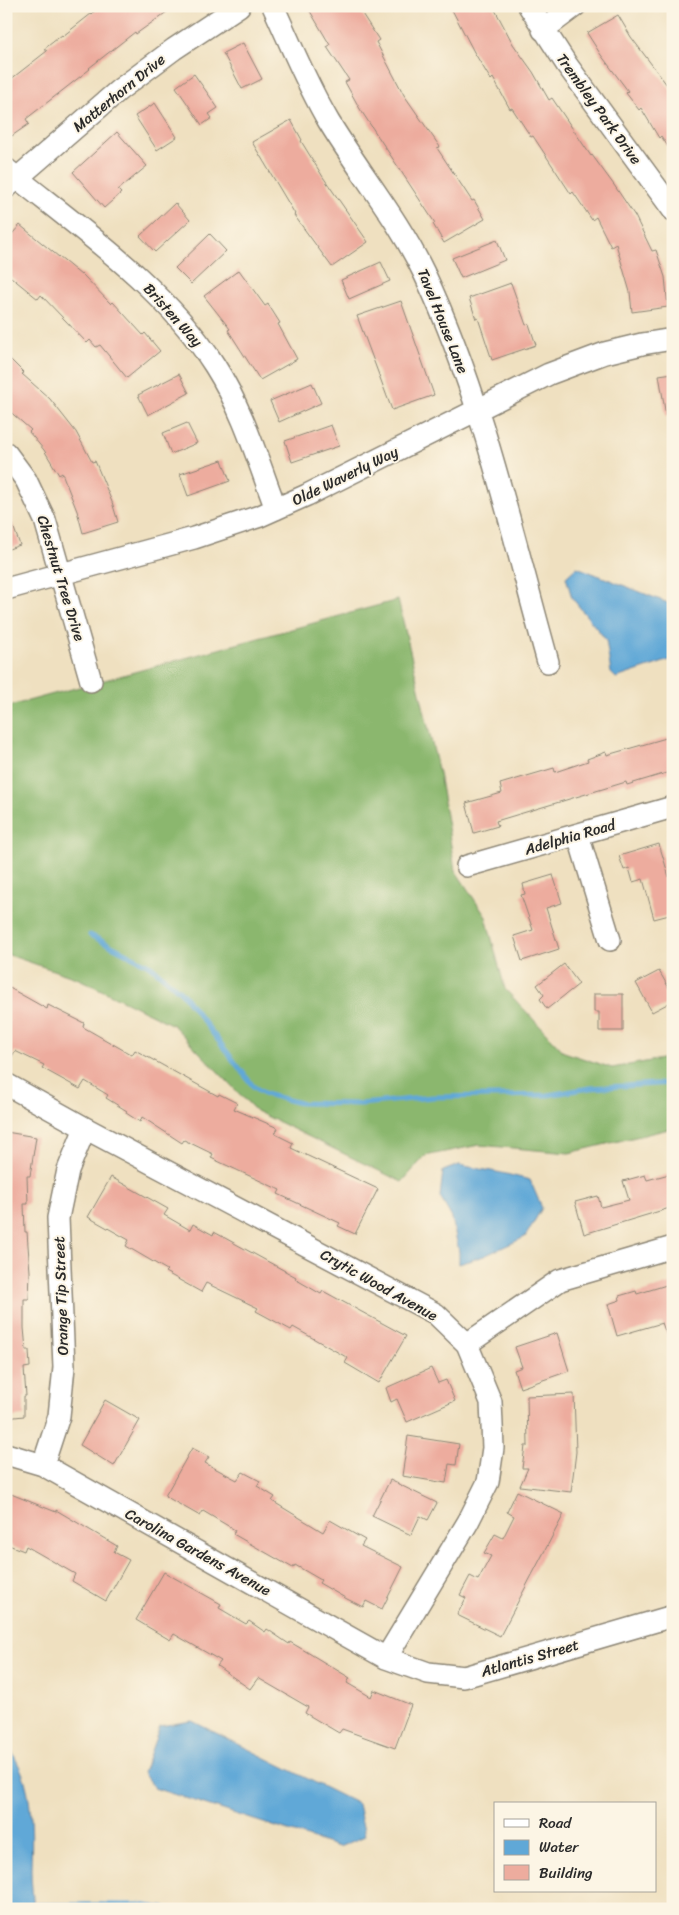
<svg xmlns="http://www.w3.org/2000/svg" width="679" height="1915" viewBox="0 0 679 1915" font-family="Sriracha,sans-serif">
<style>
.forest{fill:#8bb76e;stroke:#5b714c}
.water{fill:#60a8d7;stroke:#466a81}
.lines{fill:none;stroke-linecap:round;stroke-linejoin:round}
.stream{stroke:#60a8d7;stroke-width:5}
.building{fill:#edac9e}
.minor-casing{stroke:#8d8676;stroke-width:24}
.minor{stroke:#fff;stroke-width:21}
.labels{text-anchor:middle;stroke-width:4;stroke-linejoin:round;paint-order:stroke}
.street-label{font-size:15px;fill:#2b2b2b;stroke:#fcf5e5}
</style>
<rect width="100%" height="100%" fill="#fcf5e5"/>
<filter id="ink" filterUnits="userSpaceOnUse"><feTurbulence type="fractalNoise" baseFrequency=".02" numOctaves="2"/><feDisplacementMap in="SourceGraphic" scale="10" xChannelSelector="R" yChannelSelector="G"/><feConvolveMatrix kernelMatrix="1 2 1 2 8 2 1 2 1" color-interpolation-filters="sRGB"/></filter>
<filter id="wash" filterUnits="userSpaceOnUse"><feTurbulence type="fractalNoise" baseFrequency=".0096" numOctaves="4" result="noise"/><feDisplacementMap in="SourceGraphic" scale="20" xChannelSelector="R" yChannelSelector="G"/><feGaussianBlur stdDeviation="1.12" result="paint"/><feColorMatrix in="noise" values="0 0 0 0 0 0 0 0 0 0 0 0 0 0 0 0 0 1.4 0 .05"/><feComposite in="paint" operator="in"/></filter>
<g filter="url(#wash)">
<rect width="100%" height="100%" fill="#efe0c0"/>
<!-- forest -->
<path class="forest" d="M 398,600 L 439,773 L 455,870 L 486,917 L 505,989 L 564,1052 L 612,1068 L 673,1057 L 673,1128 L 569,1153 L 479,1145 L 425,1156 L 402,1182 L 256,1111 L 173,1025 L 79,979 L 6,954 L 6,707 Z"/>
<!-- water -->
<path class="water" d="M 577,567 L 673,605 L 673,659 L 616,678 L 611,673 L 606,640 L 572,598 L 566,577 Z
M 459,1165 L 502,1173 L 530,1180 L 542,1208 L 525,1237 L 484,1256 L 459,1264 L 459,1252 L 452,1218 L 440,1197 L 443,1171 Z
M 192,1721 L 358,1804 L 365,1836 L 339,1847 L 154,1788 L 143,1773 L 160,1726 Z
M 6,1742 C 13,1754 21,1767 25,1781 C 33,1810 32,1839 31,1870 C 31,1883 33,1896 34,1909 L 6,1909 Z"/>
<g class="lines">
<!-- stream -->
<path class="stream" d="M 90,935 L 151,966 L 182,993 L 253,1086 L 265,1094 L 300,1103 L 361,1104 L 433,1097 L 548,1095 L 590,1088 L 673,1083
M 29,1905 L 139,1905 L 167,1909"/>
</g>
<g id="blocks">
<!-- building -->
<path class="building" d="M 101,6 L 175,6 L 136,34 L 135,32 L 89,68 L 90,69 L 26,119 L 29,124 L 6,140 L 6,83 L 47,51 L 44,49 L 62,35 L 63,36 Z
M 307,6 L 357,6 L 379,40 L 376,42 L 404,95 L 440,147 L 437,148 L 472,201 L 474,200 L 485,219 L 444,243 L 433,224 L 435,223 L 360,109 L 345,82 L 349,80 L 327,47 L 330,45 Z
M 450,6 L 493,6 L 513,44 L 533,72 L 549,100 L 552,98 L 591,156 L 592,155 L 614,185 L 635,216 L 652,251 L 656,250 L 665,277 L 668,307 L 632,312 L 630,292 L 616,244 L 611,247 L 596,217 L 592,220 L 573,192 L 571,194 L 533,136 L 531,137 L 512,108 L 510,109 L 493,78 L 491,80 L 474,52 Z
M 618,15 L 631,37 L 673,93 L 673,154 L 661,136 L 659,138 L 641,108 L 639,110 L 626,93 L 628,91 L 601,55 L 587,33 Z
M 243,43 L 262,79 L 242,89 L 223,53 Z
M 194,74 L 218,108 L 209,114 L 212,118 L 202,125 L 176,87 Z
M 155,103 L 177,137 L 157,150 L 135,116 Z
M 291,120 L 302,140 L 301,141 L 323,177 L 368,242 L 332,267 L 294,215 L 295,214 L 252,142 Z
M 117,132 L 147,166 L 118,190 L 121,193 L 104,208 L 73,172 Z
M 175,203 L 190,220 L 155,252 L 140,236 Z
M 20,225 L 81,275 L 82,274 L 111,304 L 113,302 L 143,335 L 145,333 L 160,351 L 127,378 L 100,345 L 96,347 L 90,340 L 87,343 L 41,295 L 38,299 L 6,273 L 6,241 Z
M 210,234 L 226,251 L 191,284 L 175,268 Z
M 497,240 L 505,260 L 461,278 L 452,258 Z
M 381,262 L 390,281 L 349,299 L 341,280 Z
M 239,270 L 265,306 L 268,304 L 280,323 L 278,324 L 297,359 L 260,380 L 228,330 L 230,329 L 204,296 Z
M 511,283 L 526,325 L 529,324 L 536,345 L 492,360 L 478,318 L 476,319 L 469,298 Z
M 401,301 L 434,395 L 392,410 L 357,316 Z
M 6,355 L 24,373 L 22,374 L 50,399 L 76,432 L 92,462 L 95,461 L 112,502 L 118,522 L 83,533 L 77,511 L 62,473 L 59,475 L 44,450 L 29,432 L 31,430 L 6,408 Z
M 673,373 L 673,415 L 666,416 L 659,375 Z
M 179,374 L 189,393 L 148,415 L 138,395 Z
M 312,383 L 321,403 L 279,422 L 270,401 Z
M 187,423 L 197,443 L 171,454 L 163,433 Z
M 331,425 L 339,446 L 292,462 L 285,441 Z
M 222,460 L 230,481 L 188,496 L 180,474 Z
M 6,512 L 8,512 L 20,545 L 6,550 Z
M 673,736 L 673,771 L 627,785 L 626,782 L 496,821 L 498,826 L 474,833 L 466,803 L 502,793 L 500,784 L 554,768 L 555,772 L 588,761 L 587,759 L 606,752 L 607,755 Z
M 659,844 L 673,890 L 673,914 L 654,919 L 643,879 L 633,882 L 629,868 L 624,870 L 619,856 Z
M 553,875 L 562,903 L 546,908 L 559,949 L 522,961 L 514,936 L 533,930 L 521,895 L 525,894 L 523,884 Z
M 564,964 L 579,984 L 547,1009 L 540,999 L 544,995 L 537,985 Z
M 659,971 L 673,995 L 673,1001 L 652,1012 L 636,983 Z
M 6,986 L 47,1009 L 48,1005 L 84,1023 L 83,1027 L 132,1055 L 135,1050 L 218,1096 L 219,1094 L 237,1103 L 234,1109 L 278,1128 L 275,1134 L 293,1143 L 291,1148 L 378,1189 L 355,1234 L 338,1226 L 340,1223 L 278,1194 L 280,1190 L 211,1158 L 213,1154 L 184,1140 L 182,1143 L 142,1117 L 140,1122 L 126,1113 L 127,1111 L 106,1098 L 108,1095 L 85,1081 L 80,1089 L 42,1068 L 44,1065 L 15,1051 L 6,1067 Z
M 594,994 L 623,994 L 623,1031 L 599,1031 L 599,1012 L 594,1012 Z
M 6,1132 L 36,1137 L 30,1176 L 27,1176 L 28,1204 L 24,1204 L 25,1232 L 27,1232 L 30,1272 L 29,1299 L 24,1299 L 24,1328 L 26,1350 L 29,1350 L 30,1367 L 24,1368 L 26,1396 L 24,1396 L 24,1416 L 6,1418 Z
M 673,1173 L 673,1207 L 584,1234 L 575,1202 L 598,1196 L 601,1207 L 629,1200 L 623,1181 L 645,1175 L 647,1180 Z
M 111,1177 L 168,1209 L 164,1215 L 190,1230 L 193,1224 L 213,1235 L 214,1232 L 296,1277 L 295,1279 L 321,1294 L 323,1291 L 406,1336 L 379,1383 L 345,1363 L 348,1358 L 293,1327 L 291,1330 L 256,1311 L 258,1308 L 206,1283 L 201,1292 L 165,1272 L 167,1270 L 126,1246 L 129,1240 L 88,1217 Z
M 673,1283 L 673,1346 L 671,1346 L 662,1323 L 617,1336 L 608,1304 L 620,1300 L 619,1296 L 636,1291 L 637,1294 Z
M 557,1333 L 569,1371 L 520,1388 L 514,1370 L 522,1367 L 515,1347 Z
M 431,1368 L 438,1383 L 446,1380 L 455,1401 L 407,1422 L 397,1399 L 391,1402 L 386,1388 Z
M 574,1394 L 576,1452 L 571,1492 L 520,1486 L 528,1468 L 522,1468 L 525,1446 L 528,1446 L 527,1396 Z
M 105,1400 L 140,1420 L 114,1466 L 80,1445 Z
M 408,1436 L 459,1444 L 456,1465 L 449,1464 L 446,1483 L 402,1476 Z
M 192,1448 L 209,1457 L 205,1463 L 237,1480 L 243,1472 L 260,1481 L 257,1486 L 275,1497 L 272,1501 L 323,1532 L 330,1520 L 365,1540 L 361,1546 L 403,1567 L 382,1609 L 366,1601 L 363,1607 L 347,1599 L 319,1583 L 321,1580 L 295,1565 L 293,1568 L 233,1534 L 235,1530 L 203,1511 L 200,1516 L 165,1496 Z
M 390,1480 L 437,1503 L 428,1520 L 420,1516 L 411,1535 L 372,1516 Z
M 517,1491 L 564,1514 L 500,1636 L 457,1615 L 466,1598 L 460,1595 L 470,1576 L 478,1580 L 491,1556 L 484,1553 L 495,1534 L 503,1538 L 514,1516 L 507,1512 Z
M 6,1492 L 56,1512 L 56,1510 L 117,1546 L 114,1552 L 129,1560 L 106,1601 L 72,1581 L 75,1574 L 26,1546 L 24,1551 L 6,1544 Z
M 164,1572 L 221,1604 L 219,1608 L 246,1624 L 249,1621 L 265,1632 L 267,1629 L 289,1644 L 290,1642 L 307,1652 L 350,1678 L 347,1683 L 371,1697 L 374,1690 L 411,1705 L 395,1748 L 342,1729 L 339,1733 L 305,1713 L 308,1707 L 258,1678 L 250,1689 L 217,1666 L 221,1661 L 174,1634 L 170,1640 L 136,1620 Z"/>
</g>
</g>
<g filter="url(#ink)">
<use href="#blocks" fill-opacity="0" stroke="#8d8676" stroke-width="1"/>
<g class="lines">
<!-- minor casing -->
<g class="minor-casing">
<path id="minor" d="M 273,6 C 291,45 307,85 329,122 C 360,173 399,220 425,275 C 482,396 512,533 548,662
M 529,6 L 567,65 L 673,210
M 543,30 L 575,6
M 6,169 C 79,228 165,287 215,366 C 243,410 258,461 276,509
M 7,187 L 119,90 L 174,49 L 239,6
M 6,453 L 26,480 L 45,520 L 91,681
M 6,589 L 194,538 L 260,516 L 307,495 L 549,374 L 605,353 L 642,344 L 673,339
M 578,835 L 610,940
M 467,866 L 673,807
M 6,1084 L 85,1128 L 436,1314 L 467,1344 L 491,1402 L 493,1448 L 488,1482 L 468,1522 L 386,1658
M 467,1344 L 560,1280 L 673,1247
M 6,1454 L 43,1465 L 386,1658 L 428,1673 L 464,1677 L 673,1616
M 43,1465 L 59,1416 L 64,1367 L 58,1218 L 68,1170 L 85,1128"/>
</g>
<!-- minor -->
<use href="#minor" class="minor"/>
</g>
</g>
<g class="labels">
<!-- street labels -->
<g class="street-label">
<text transform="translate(119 93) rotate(-39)" y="5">Matterhorn Drive</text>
<text transform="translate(599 109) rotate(54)" y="5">Trembley Park Drive</text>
<text transform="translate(173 315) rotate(48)" y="5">Bristen Way</text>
<text transform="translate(443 321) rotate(68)" y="5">Tavel House Lane</text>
<text transform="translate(345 476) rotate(-26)" y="5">Olde Waverly Way</text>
<text transform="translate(61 578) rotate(73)" y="5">Chestnut Tree Drive</text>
<text transform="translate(570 837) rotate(-16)" y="5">Adelphia Road</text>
<text transform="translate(379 1285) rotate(29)" y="5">Crytic Wood Avenue</text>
<text transform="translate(61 1296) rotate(-92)" y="5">Orange Tip Street</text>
<text transform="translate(198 1552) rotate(29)" y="5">Carolina Gardens Avenue</text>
<text transform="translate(530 1658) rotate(-16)" y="5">Atlantis Street</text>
</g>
</g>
<!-- margin -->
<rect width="679" height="1915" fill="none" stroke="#fcf5e5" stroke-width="25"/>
<!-- legend -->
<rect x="494" y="1802" width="162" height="90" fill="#fcf5e5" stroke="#a8a49b"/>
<rect x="504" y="1819" width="25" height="8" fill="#ffffff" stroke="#a8a49b"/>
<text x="539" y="1828" font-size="15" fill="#2b2b2b">Road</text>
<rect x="504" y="1840" width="25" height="15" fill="#60a8d7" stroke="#a8a49b"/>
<text x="539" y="1852" font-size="15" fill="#2b2b2b">Water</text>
<rect x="504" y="1865" width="25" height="15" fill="#edac9e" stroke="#a8a49b"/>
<text x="539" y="1878" font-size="15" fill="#2b2b2b">Building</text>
</svg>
